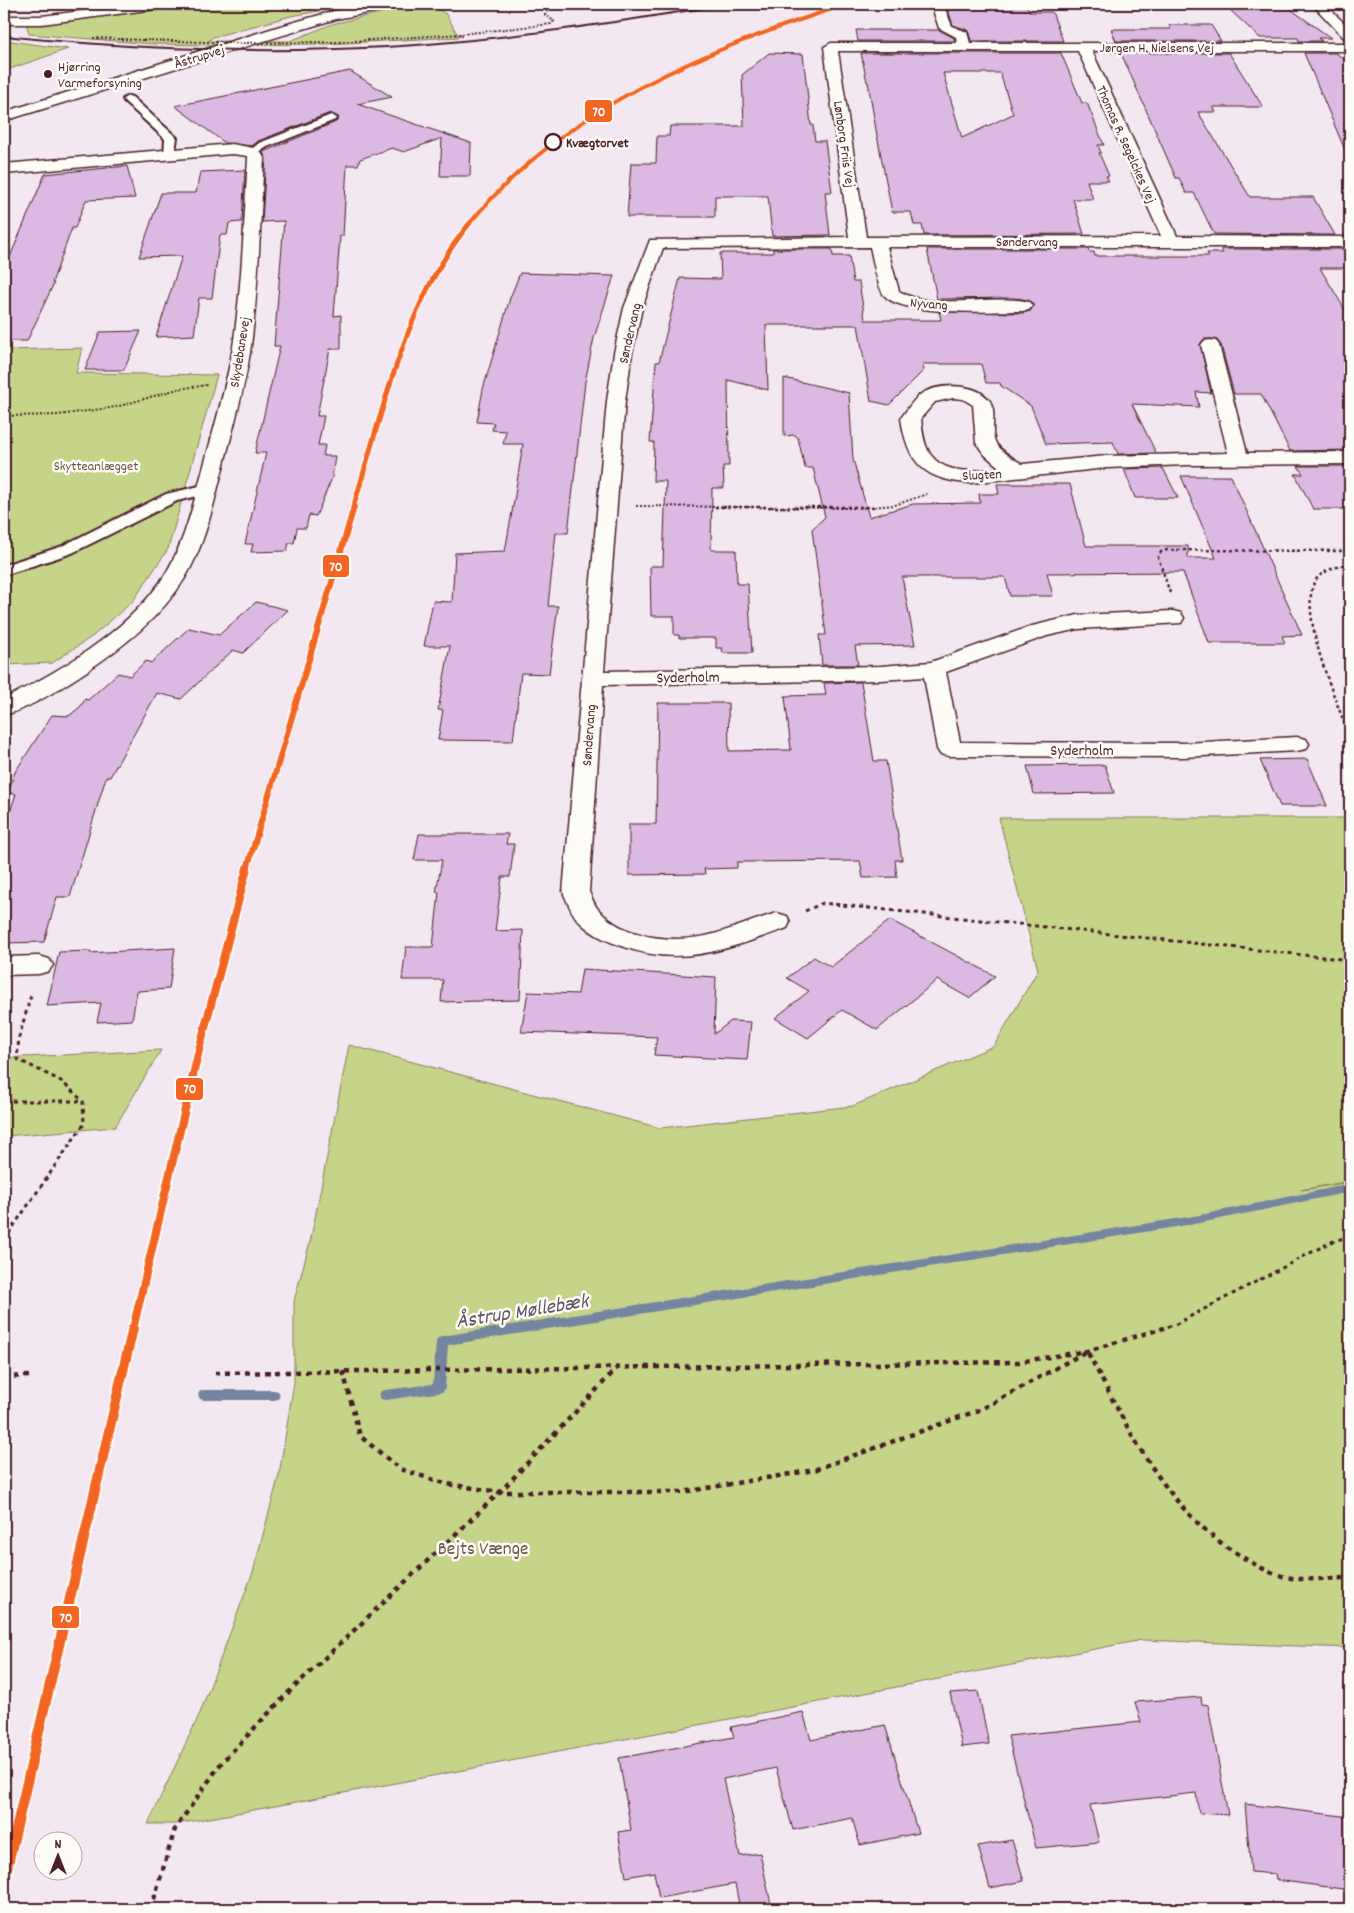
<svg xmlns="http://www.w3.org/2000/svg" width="1354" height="1913" viewBox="0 0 1354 1913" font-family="Dekko,sans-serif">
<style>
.green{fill:#c5d488;stroke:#887a5a}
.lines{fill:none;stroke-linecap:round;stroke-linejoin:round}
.stream{fill:#7584a1;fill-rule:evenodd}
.building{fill:#dcb9e3;stroke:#4a1f2b;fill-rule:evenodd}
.service-casing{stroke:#4a1f2b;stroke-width:4}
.minor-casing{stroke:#4a1f2b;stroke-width:3}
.tertiary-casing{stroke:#4a1f2b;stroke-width:3}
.path-far3{stroke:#4a1f2b;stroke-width:2;stroke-dasharray:2 2;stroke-linecap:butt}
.path-far2{stroke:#4a1f2b;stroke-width:2.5;stroke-dasharray:3 3;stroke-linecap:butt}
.path-far1{stroke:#4a1f2b;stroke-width:3;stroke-dasharray:4 4;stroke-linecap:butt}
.path{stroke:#4a1f2b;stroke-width:4.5;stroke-dasharray:5 5;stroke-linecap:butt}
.service{fill:#fdfcf7;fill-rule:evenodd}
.minor{fill:#fdfcf7;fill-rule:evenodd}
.tertiary{fill:#fdfcf7;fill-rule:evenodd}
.rail{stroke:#4a1f2b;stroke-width:2}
.path-bridge{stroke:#4a1f2b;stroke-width:2;stroke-dasharray:2 2;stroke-linecap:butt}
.rail-1-far4-casing{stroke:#fdfcf7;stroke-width:5.5}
.rail-1-far3-casing{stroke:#fdfcf7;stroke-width:8}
.rail-1-far2-casing{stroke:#fdfcf7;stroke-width:9}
.rail-1-far1-casing{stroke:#fdfcf7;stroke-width:12}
.rail-1-casing{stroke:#fdfcf7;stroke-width:14}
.rail-1-far4{stroke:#f26522;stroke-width:4}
.rail-1-far3{stroke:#f26522;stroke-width:5}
.rail-1-far2{stroke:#f26522;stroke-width:6}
.rail-1-far1{stroke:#f26522;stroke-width:8}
.rail-1{stroke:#f26522;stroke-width:10}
.poi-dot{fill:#4a1f2b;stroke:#fdfcf7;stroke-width:2}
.stop-dot{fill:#fdfcf7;stroke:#4a1f2b;stroke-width:2.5}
.labels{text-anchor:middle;stroke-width:5;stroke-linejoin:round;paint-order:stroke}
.far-street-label{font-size:14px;fill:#4a1f2b;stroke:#fdfcf7}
.far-poi-label{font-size:14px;fill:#4a1f2b;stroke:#fdfcf7;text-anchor:start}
.far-stop-label{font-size:14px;font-weight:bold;fill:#4a1f2b;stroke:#fdfcf7;text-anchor:start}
.far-park-label{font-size:14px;fill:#6f5547;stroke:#fdfcf7}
.street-label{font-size:16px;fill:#4a1f2b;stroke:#fdfcf7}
.near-park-label{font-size:19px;fill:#6f5547;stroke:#fdfcf7}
.near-water-label{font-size:21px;font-style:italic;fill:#5f5166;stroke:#fdfcf7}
.line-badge{stroke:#fdfcf7;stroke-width:2}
.badge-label{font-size:14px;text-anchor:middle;font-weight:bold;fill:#fff}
</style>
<rect width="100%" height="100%" fill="#f3e8f1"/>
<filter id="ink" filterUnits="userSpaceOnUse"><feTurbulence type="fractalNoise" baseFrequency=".02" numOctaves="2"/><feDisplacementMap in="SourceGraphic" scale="10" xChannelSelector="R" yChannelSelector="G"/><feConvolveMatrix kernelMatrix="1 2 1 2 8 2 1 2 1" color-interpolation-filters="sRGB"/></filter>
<g filter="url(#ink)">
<!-- green -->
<path class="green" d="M 174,4 L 359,4 L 291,16 L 213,37 L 208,41 L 290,41 L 332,24 L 393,10 L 429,4 L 446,14 L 459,37 L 328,44 L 209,45 L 153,44 L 29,34 L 26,23 Z
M 4,40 L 68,49 L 4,71 Z
M 82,348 L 76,373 L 217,375 L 168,549 L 133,601 L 93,636 L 52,663 L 4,665 L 4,350 Z
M 999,818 L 1350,818 L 1350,1181 L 1301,1190 L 1350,1182 L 1350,1648 L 1142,1640 L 286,1804 L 177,1824 L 148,1824 L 200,1713 L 253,1572 L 279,1475 L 294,1382 L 294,1301 L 311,1238 L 349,1045 L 660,1128 L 853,1106 L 994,1046 L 1038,970 Z
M 161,1050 L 115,1127 L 4,1136 L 4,1058 Z"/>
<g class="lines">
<!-- stream -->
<path class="stream" d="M 1350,1184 L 1350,1192 L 1200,1223 L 448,1345 L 445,1388 L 443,1392 L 385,1400 L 381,1399 L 379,1395 L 381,1391 L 385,1390 L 433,1384 L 436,1341 L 438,1338 L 442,1336 L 1200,1215 Z
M 204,1390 L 274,1390 L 278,1391 L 280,1395 L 278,1399 L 274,1400 L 204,1400 L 200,1399 L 198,1395 L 200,1391 Z"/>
</g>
<!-- building -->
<path class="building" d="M 946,4 L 1026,4 L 1030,12 L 1052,12 L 1063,41 L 971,41 L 968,30 L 953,25 Z
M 1280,6 L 1283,8 L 1289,8 L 1331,38 L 1318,38 L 1322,41 L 1299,41 L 1298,38 L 1260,38 L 1229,9 Z
M 1169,25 L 1211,25 L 1221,41 L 1116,41 L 1111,29 L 1171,29 Z
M 856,30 L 939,30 L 954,38 L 955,41 L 858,41 Z
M 769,53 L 803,54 L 811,125 L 813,125 L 815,141 L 825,141 L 832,192 L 825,192 L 830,235 L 772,236 L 768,196 L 715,196 L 715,217 L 627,217 L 631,163 L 656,163 L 657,136 L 669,136 L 670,126 L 744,126 L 742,75 Z
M 861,53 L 1061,53 L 1082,103 L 1087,103 L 1104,145 L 1098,145 L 1101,153 L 1099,153 L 1109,176 L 1106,176 L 1109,181 L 1087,181 L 1093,199 L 1073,199 L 1084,234 L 924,235 L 922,225 L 914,225 L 911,212 L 892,212 L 876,130 L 868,82 L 867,82 ZM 943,73 L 1000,73 L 1013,114 L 962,138 Z
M 1121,53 L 1229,53 L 1263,107 L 1213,107 L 1216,112 L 1198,112 L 1250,197 L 1313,197 L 1335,235 L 1214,234 L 1194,193 L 1186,193 L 1179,178 L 1176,178 Z
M 1304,53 L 1336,53 L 1350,64 L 1350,162 Z
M 350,71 L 392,97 L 357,104 L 471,143 L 470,176 L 440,176 L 442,138 L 404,152 L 392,148 L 360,159 L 358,165 L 347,165 L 343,236 L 340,236 L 334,316 L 341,315 L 341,349 L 330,349 L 317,416 L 324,416 L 318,445 L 325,445 L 323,456 L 335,456 L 332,478 L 316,516 L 309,515 L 306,528 L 297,528 L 294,543 L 289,543 L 287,551 L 251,552 L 253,544 L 245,544 L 266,453 L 255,453 L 280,346 L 274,346 L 284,221 L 262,222 L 266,158 L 263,152 L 336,122 L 339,118 L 330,113 L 258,141 L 252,146 L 225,143 L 175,106 Z
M 127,166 L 135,198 L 86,200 L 75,228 L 72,228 L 52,283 L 54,283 L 27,341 L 4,341 L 4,271 L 45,174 Z
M 245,170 L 242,222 L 229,223 L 227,235 L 220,235 L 212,298 L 199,298 L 194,335 L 156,337 L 182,256 L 139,257 L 161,193 L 196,193 L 200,172 Z
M 773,249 L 832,249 L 833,256 L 849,256 L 853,282 L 859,282 L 865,320 L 941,320 L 939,312 L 1023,313 L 1030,311 L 1034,306 L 1029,300 L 1014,298 L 937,299 L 927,249 L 1088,249 L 1089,252 L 1094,252 L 1095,256 L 1209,256 L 1207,253 L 1223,253 L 1221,249 L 1343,249 L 1350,261 L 1350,268 L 1320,268 L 1350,318 L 1350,450 L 1290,451 L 1261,394 L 1234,394 L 1221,345 L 1216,339 L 1204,339 L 1200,344 L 1211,393 L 1196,392 L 1199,407 L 1132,404 L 1156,453 L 1118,454 L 1113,442 L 1046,444 L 1031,406 L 1001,386 L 1000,383 L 986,383 L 981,364 L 922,364 L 924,370 L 889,405 L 871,401 L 858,325 L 766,325 L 768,390 L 728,380 L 729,466 L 723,466 L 724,488 L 712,488 L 711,550 L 736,550 L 737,584 L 748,584 L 752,653 L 723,653 L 722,648 L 716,648 L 716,638 L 679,638 L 679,635 L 674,635 L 674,616 L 651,616 L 650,566 L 663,566 L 666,481 L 653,481 L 654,442 L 650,442 L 656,362 L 659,362 L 680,278 L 721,279 L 720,253 L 773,253 Z
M 520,273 L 614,276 L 594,338 L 585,382 L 568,533 L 556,533 L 548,606 L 558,606 L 549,674 L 521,673 L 513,741 L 438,740 L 443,710 L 438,710 L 450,646 L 424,646 L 433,601 L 452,602 L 455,553 L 505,551 L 514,501 L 523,444 L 503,444 L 506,431 L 492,430 L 494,423 L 477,422 L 483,389 L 510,298 Z
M 141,331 L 124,370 L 85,370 L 100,332 Z
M 784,378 L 849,393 L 853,459 L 869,517 L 913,504 L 980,503 L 979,494 L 999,494 L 997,484 L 1070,484 L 1086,546 L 1188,546 L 1188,558 L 1216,558 L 1181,476 L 1231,476 L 1302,635 L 1282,636 L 1285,643 L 1209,643 L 1183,572 L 1047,573 L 1053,596 L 1010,596 L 1005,577 L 902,577 L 915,645 L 855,646 L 858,665 L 822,665 L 819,635 L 826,635 L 812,529 L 825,517 L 813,468 L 805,468 L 798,438 L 795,435 L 784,436 Z
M 1298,466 L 1350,466 L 1350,509 L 1313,509 L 1295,474 L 1303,474 Z
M 1163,468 L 1178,498 L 1135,498 L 1124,469 Z
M 256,602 L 288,610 L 243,653 L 233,650 L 181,699 L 157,693 L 110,777 L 106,777 L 70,897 L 57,897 L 44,942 L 4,943 L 4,830 L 16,794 L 8,793 L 15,772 L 52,715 L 69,716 L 81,706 L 85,699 L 88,700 L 118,673 L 130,676 L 146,661 L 151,663 L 189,628 L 219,635 Z
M 861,682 L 874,761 L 886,761 L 902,860 L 895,860 L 897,877 L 863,878 L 860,861 L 737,862 L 737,868 L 704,869 L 705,874 L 629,875 L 629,824 L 656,824 L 658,703 L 728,703 L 729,751 L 791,750 L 785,696 L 826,695 L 824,683 Z
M 1307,759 L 1327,806 L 1280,806 L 1260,760 Z
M 1105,765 L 1114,793 L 1034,794 L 1027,766 Z
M 419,834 L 508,834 L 506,844 L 514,844 L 510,877 L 502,877 L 495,931 L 523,930 L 520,1000 L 441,1002 L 443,980 L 402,980 L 406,947 L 433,947 L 439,892 L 436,892 L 442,860 L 414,860 Z
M 890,920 L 995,976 L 969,998 L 937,980 L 877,1030 L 842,1010 L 808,1038 L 775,1018 L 809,991 L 787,978 L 814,957 L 831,967 Z
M 175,948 L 169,989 L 137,991 L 132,1020 L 97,1022 L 101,1003 L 47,1006 L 59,952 L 91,951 L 90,953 Z
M 582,969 L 716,977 L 714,1034 L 731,1021 L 751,1022 L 747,1060 L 654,1055 L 657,1037 L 521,1032 L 528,992 L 578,994 Z
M 978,1691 L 989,1744 L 962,1747 L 950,1693 Z
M 1201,1697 L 1202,1704 L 1208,1705 L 1228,1815 L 1199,1813 L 1196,1793 L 1090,1805 L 1099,1842 L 1036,1848 L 1008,1736 L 1141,1722 L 1135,1702 Z
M 803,1712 L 811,1740 L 885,1725 L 918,1833 L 860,1845 L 852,1818 L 793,1830 L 776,1768 L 723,1779 L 740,1856 L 760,1853 L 772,1909 L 740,1909 L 735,1884 L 659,1898 L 654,1872 L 626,1877 L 618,1832 L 631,1830 L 619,1758 L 734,1737 L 731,1727 Z
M 1245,1804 L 1350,1817 L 1350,1890 L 1276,1880 L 1275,1874 L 1251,1872 Z
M 1012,1840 L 1024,1881 L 990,1888 L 978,1846 Z"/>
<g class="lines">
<!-- service casing -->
<g class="service-casing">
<path id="service" d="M 128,96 L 132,97 L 175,136 L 177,138 L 174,157 L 166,157 L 164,155 L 165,139 L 124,101 L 123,99 Z
M 331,115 L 337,118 L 335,120 L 267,147 L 254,155 L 248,152 L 259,143 Z
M 208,484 L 214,486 L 216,489 L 214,492 L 177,501 L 72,553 L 4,575 L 4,565 L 60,547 L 166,494 Z"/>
</g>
<!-- minor casing -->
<g class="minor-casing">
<path id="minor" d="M 136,4 L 169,4 L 163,8 L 42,24 L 4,24 L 4,16 L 42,16 Z
M 931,4 L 943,4 L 952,26 L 967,32 L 970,43 L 1350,43 L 1350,51 L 1092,51 L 1177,236 L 1350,237 L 1350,247 L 887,247 L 899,291 C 931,312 992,293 1029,302 L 1032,306 L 1029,310 L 1023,311 C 995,311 901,317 884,295 C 877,286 873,259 870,247 L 663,248 L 642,308 L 632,353 L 625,401 L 604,671 L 881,666 L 931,662 L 1032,626 L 1078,615 L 1173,611 L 1181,613 L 1184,618 L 1181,623 L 1078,629 L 1047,636 L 946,672 L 960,742 L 1184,743 L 1297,737 L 1306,739 L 1309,744 L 1306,749 L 1297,751 L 1184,757 L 949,756 L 940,754 L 937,749 L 924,677 L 881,680 L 603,685 L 589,892 C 592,897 594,905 598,909 C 624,940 678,944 714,934 C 736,928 756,919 777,913 L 787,916 L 790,922 L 787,928 C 728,949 681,969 619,945 C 604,940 588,932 577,919 C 571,912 567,901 563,892 L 607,401 L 614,353 L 624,308 L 650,240 L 849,237 L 824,47 L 831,43 L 957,43 L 956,37 L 939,28 ZM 838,51 L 1078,51 L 1161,236 L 866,237 Z
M 232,144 L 259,149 L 264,158 C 260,221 259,284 251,346 C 245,388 233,428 223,468 C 213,505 205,545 185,578 C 161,617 124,646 87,671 C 66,685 28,710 4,715 L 4,699 C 57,672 113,640 151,594 C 181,559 191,512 203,469 C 214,428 226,388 233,347 C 242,285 244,221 248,158 L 248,156 L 232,154 L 4,174 L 4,164 Z
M 1210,340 L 1216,341 L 1219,345 L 1247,453 L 1350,452 L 1350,464 L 1188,465 L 1106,468 L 971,483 C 925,481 907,463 901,418 C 907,410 913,400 921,394 C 938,383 977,382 990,401 C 998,414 988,432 997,445 C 1004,453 1014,459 1022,464 L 1106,456 L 1228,453 L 1201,345 L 1204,341 ZM 953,398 L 963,399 L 973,405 L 976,443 L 985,455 L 1000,468 C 976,472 939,476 927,448 C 923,439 922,428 921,418 L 935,402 Z
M 39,956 L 49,959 L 53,965 L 49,971 L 39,974 L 4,975 L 4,957 Z"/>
</g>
<!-- tertiary casing -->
<g class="tertiary-casing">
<path id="tertiary" d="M 375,4 L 401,4 L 400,7 L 336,19 L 4,121 L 4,112 L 277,27 L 334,11 Z
M 1312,4 L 1325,4 L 1350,29 L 1350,40 L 1345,39 Z"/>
</g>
<!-- path-far3 -->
<path class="path-far3" d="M 462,37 L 461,34 L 551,24 L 554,21 L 545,15 L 548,9
M 93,38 L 143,40
M 339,42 L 461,34
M 4,416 L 59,415 L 116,407 L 178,389 L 207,385
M 636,506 L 855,508
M 859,508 L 895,505 L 927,494"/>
<!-- path-far2 -->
<path class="path-far2" d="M 715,507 L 874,507
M 1350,563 C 1338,567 1320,570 1314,583 C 1299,617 1337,703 1350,737
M 1170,593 L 1158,557 L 1161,552 L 1167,550 L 1350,551"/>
<!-- path-far1 -->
<path class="path-far1" d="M 805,911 L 823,903 L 1350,960
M 4,1101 L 83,1101
M 4,1240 L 84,1124 L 83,1101 L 61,1081 L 17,1059 L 19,1037 L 32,992
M 1160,1329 L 1176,1324 L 1331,1242 L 1350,1236"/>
<!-- path -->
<path class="path" d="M 343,1371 L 360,1436 L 400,1469 L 447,1484 L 500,1492 L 618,1367
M 215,1373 L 1018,1362 L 1087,1351 L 1164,1328
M 4,1377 L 29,1376
M 151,1909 L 175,1829 L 222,1762 L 289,1692 L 500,1492 L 683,1492 L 814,1470 L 982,1409 L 1087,1351 C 1128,1428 1165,1512 1244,1558 C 1254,1564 1266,1571 1278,1575 C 1300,1582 1327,1578 1350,1578"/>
<!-- service -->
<use href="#service" class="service"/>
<!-- minor -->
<use href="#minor" class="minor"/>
<!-- tertiary -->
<use href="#tertiary" class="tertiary"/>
<!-- rail -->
<path class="rail" d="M 4,36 C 131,49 258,54 386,47 C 501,40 614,23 728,4"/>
<!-- path-bridge -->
<path class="path-bridge" d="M 143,40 L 236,43 L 339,42"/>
<!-- rail-1-far4 casing -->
<g class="rail-1-far4-casing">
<path id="rail-1-far4" d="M 469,224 C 567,105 704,51 847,4"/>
</g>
<!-- rail-1-far3 casing -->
<g class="rail-1-far3-casing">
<path id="rail-1-far3" d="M 353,508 C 383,412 405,301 470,223"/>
</g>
<!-- rail-1-far2 casing -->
<g class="rail-1-far2-casing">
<path id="rail-1-far2" d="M 247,869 L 354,507"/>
</g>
<!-- rail-1-far1 casing -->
<g class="rail-1-far1-casing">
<path id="rail-1-far1" d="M 133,1329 L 199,1050 L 247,868"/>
</g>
<!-- rail-1 casing -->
<g class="rail-1-casing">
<path id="rail-1" d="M 4,1881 L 133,1328"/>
</g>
<!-- rail-1-far4 -->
<use href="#rail-1-far4" class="rail-1-far4"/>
<!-- rail-1-far3 -->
<use href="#rail-1-far3" class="rail-1-far3"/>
<!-- rail-1-far2 -->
<use href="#rail-1-far2" class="rail-1-far2"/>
<!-- rail-1-far1 -->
<use href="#rail-1-far1" class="rail-1-far1"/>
<!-- rail-1 -->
<use href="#rail-1" class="rail-1"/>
</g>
</g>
<!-- markers -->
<circle class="poi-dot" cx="48" cy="74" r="5"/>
<circle class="stop-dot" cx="553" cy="142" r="8"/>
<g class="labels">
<!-- far-street labels -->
<g class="far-street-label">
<text x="1157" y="52">Jørgen H. Nielsens Vej</text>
<text transform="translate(199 56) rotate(-17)" y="5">Åstrupvej</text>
<text transform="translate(845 144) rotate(82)" y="5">Lønborg Friis Vej</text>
<text transform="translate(1127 144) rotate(66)" y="5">Thomas R. Segelckes Vej</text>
<text x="1027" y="246">Søndervang</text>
<text transform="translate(929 303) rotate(5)" y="5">Nyvang</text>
<text transform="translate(629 333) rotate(-77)" y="5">Søndervang</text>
<text transform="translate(239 352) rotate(-81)" y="5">Skydebanevej</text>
<text transform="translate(982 474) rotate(-3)" y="5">Slugten</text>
<text transform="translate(588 735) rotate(-86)" y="5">Søndervang</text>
</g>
<!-- far-poi labels -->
<g class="far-poi-label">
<text x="58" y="71">Hjørring<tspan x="58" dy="16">Varmeforsyning</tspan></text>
</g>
<!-- far-stop labels -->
<g class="far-stop-label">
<text x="566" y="147">Kvægtorvet</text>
</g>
<!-- far-park labels -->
<g class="far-park-label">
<text x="96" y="470">Skytteanlægget</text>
</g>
<!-- street labels -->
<g class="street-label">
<text transform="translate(688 676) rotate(-1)" y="6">Syderholm</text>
<text x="1082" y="755">Syderholm</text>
</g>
<!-- near-park labels -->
<g class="near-park-label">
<text x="483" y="1554">Bejts Vænge</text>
</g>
<!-- near-water labels -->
<g class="near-water-label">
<text transform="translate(522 1310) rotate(-9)" y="7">Åstrup Møllebæk</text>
</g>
</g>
<g class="line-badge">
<rect x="584" y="99" width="29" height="24" rx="5" fill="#f26522"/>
<rect x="322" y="554" width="28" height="24" rx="5" fill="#f26522"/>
<rect x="175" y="1077" width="29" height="24" rx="5" fill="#f26522"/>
<rect x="51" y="1605" width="29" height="24" rx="5" fill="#f26522"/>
</g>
<g class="badge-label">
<text x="599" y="116">70</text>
<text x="336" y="571">70</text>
<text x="190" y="1093">70</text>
<text x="66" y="1622">70</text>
</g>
<!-- margin -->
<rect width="1354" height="1913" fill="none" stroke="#fdfcf7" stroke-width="20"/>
<rect x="10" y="10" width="1334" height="1893" fill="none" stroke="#4a1f2b" stroke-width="2" filter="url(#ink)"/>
<!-- north arrow -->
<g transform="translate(58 1856)"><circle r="24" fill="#fdfcf7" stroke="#b5a4a5"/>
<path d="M0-4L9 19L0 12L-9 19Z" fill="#4a1f2b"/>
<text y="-8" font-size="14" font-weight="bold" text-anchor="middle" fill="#4a1f2b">N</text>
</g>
</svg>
